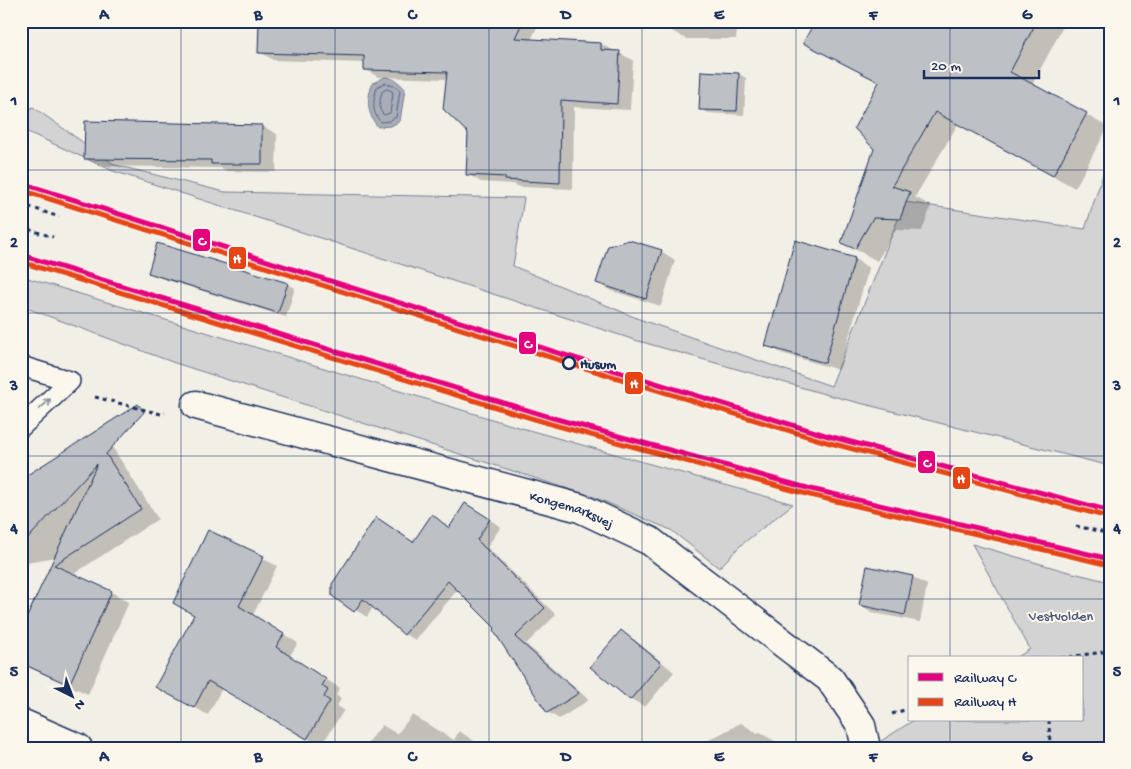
<svg xmlns="http://www.w3.org/2000/svg" width="1131" height="769" viewBox="0 0 1131 769" font-family="'Gochi Hand',sans-serif">
<style>
.green{fill:#d2d3d2;stroke:#768198}
.water{fill:#a9adb7;stroke:#707b93}
.shadow{fill:#0003}
.lines{fill:none;stroke-linecap:round;stroke-linejoin:round}
.shore{stroke:#546182;stroke-width:1}
.building{fill:#bdc0c4;stroke:#1b2f5e}
.lane-casing{stroke:#1b2f5e;stroke-width:22}
.street-casing{stroke:#1b2f5e;stroke-width:31}
.path{stroke:#1b2f5e;stroke-width:3;stroke-dasharray:4 4;stroke-linecap:butt}
.lane{stroke:#fbf7ec;stroke-width:19}
.street{stroke:#fbf7ec;stroke-width:28}
.rail-1-casing{stroke:#fbf7ec;stroke-width:9}
.rail-2-casing{stroke:#fbf7ec;stroke-width:9}
.rail-1{stroke:#e5007d;stroke-width:5}
.rail-2{stroke:#e64415;stroke-width:5}
.oneway{stroke:#8b93a5}
.grid{fill:none;stroke:#1b2f5e;stroke-width:1;stroke-opacity:0.55}
.stop-dot{fill:#fbf7ec;stroke:#1b2f5e;stroke-width:2.5}
.labels{text-anchor:middle;stroke-width:4;stroke-linejoin:round;paint-order:stroke}
.stop-label{font-size:14px;font-weight:bold;fill:#1b2f5e;stroke:#fbf7ec;text-anchor:start}
.street-label{font-size:14px;fill:#1b2f5e;stroke:#fbf7ec}
.park-label{font-size:14px;fill:#49587b;stroke:#fbf7ec}
.line-badge{stroke:#fbf7ec;stroke-width:2}
.badge-label{font-size:14px;text-anchor:middle;font-weight:bold;fill:#fff}
.neatline{fill:none;stroke:#1b2f5e;stroke-width:2}
.grid-label{font-size:16px;text-anchor:middle;font-weight:bold;fill:#1b2f5e}
</style>
<rect width="100%" height="100%" fill="#f2efe6"/>
<filter id="ink" filterUnits="userSpaceOnUse"><feTurbulence type="fractalNoise" baseFrequency=".02" numOctaves="2"/><feDisplacementMap in="SourceGraphic" scale="10" xChannelSelector="R" yChannelSelector="G"/><feConvolveMatrix kernelMatrix="1 2 1 2 8 2 1 2 1" color-interpolation-filters="sRGB"/></filter>
<g filter="url(#ink)">
<!-- green -->
<path class="green" d="M 33,107 L 115,165 L 225,192 L 524,198 L 513,266 L 639,319 L 831,386 L 905,202 L 1085,229 L 1110,153 L 1110,466 L 828,395 L 635,340 L 113,171 L 21,129 L 21,116 Z
M 21,276 L 518,427 L 793,504 L 741,545 L 719,568 L 671,530 L 594,497 L 175,363 L 21,306 Z
M 972,544 L 1065,571 L 1110,582 L 1110,748 L 883,748 L 881,741 L 914,720 L 1082,720 L 1082,658 L 1016,658 L 1030,649 Z"/>
<!-- water -->
<path class="water" d="M 385,77 C 394,78 399,82 405,89 L 400,121 L 391,126 L 378,127 C 367,114 366,99 373,83 Z"/>
<!-- shadow -->
<path class="shadow" d="M 260,21 L 540,21 L 531,40 L 601,44 L 633,60 L 630,110 L 574,107 L 573,189 L 520,187 L 513,184 L 481,182 L 467,174 L 470,133 L 448,79 L 378,77 L 365,69 L 365,63 L 273,60 L 260,52 Z
M 672,21 L 738,21 L 736,39 L 686,39 L 672,31 Z
M 973,21 L 1066,21 L 1032,85 L 1108,127 L 1075,188 L 958,124 L 915,197 L 931,206 L 922,231 L 896,230 L 877,261 L 843,242 L 876,148 L 880,82 L 805,43 Z
M 739,74 L 746,78 L 744,115 L 708,113 L 701,109 Z
M 86,123 L 262,126 L 277,134 L 276,172 L 227,171 L 221,168 L 100,166 L 86,158 Z
M 796,242 L 855,259 L 869,268 L 839,370 L 781,353 L 767,345 Z
M 661,251 L 675,260 L 661,306 L 612,291 L 598,282 Z
M 150,273 L 288,284 L 295,288 L 286,317 L 157,277 Z
M 111,445 L 158,519 L 72,575 L 111,592 L 129,602 L 88,694 L 21,664 L 21,633 L 56,557 L 21,563 L 21,513 Z
M 476,511 L 501,527 L 487,547 L 556,615 L 526,644 L 589,700 L 559,719 L 548,712 L 497,628 L 458,589 L 416,640 L 404,634 L 373,607 L 367,617 L 333,596 L 414,543 L 432,516 L 450,528 Z
M 209,531 L 277,566 L 253,615 L 298,643 L 289,657 L 340,688 L 336,695 L 341,699 L 337,706 L 344,710 L 321,746 L 222,688 L 208,715 L 171,694 L 196,615 Z
M 868,568 L 913,577 L 927,585 L 920,622 L 874,613 L 860,605 Z
M 621,632 L 635,640 L 674,672 L 645,707 L 631,699 Z
M 412,715 L 454,740 L 459,731 L 485,748 L 364,748 L 382,725 L 397,734 Z
M 741,723 L 755,732 L 757,734 L 760,733 L 775,741 L 783,748 L 705,748 L 703,743 Z"/>
<g class="lines">
<!-- shore -->
<path class="shore" d="M 386,83 L 397,87 L 400,91 L 396,117 L 389,121 L 381,122 C 371,113 373,100 377,87 Z
M 387,89 L 392,91 L 393,94 L 390,113 L 384,115 C 377,110 380,100 382,92 Z"/>
</g>
<!-- building -->
<path class="building" d="M 259,21 L 523,21 L 515,38 L 601,43 L 601,50 L 620,51 L 617,104 L 561,100 L 560,183 L 505,180 L 505,177 L 466,175 L 468,133 L 443,109 L 447,72 L 364,70 L 364,56 L 258,53 Z
M 815,21 L 1037,21 L 1010,72 L 1087,113 L 1053,176 L 935,112 L 892,186 L 910,192 L 900,219 L 873,218 L 855,249 L 841,243 L 874,149 L 854,128 L 879,82 L 803,43 Z
M 701,71 L 739,73 L 737,111 L 699,110 Z
M 85,121 L 262,125 L 262,164 L 211,164 L 211,160 L 84,159 Z
M 629,240 L 662,250 L 646,299 L 596,283 L 608,246 Z
M 795,240 L 855,258 L 825,363 L 765,346 Z
M 157,243 L 288,283 L 278,313 L 148,273 Z
M 138,404 L 144,412 L 106,454 L 141,509 L 54,565 L 112,591 L 69,685 L 21,663 L 21,630 L 97,464 L 21,546 L 21,479 Z
M 465,503 L 490,519 L 477,540 L 545,608 L 515,637 L 579,693 L 547,713 L 493,630 L 495,628 L 448,581 L 404,635 L 363,599 L 354,612 L 332,596 L 332,584 L 376,517 L 413,542 L 432,514 L 449,528 Z
M 208,530 L 264,556 L 239,606 L 284,634 L 276,647 L 326,679 L 322,686 L 328,690 L 324,697 L 330,701 L 307,739 L 208,681 L 194,708 L 155,687 L 194,615 L 173,603 Z
M 867,566 L 913,576 L 905,615 L 859,605 Z
M 621,630 L 661,663 L 630,700 L 590,667 Z"/>
<g class="lines">
<!-- lane casing -->
<g class="lane-casing">
<path id="lane" d="M 21,366 L 70,381 L 21,427"/>
</g>
<!-- street casing -->
<g class="street-casing">
<g id="street">
<path id="s1" d="M 196,405 L 580,508 L 650,541 L 830,679 L 861,725 L 866,748"/>
<path d="M 21,723 L 78,748"/>
</g>
</g>
<!-- path -->
<path class="path" d="M 21,204 L 59,217
M 21,227 L 53,237
M 95,397 L 161,414 L 165,413
M 1076,526 L 1110,534
M 1061,658 L 1110,651
M 892,714 L 910,708
M 1049,720 L 1050,748"/>
<!-- lane -->
<use href="#lane" class="lane"/>
<!-- street -->
<use href="#street" class="street"/>
<!-- rail-1 casing -->
<g class="rail-1-casing">
<path id="rail-1" d="M 21,183 L 571,357 L 825,435 L 1110,511
M 21,255 L 553,418 L 811,489 L 1110,559"/>
</g>
<!-- rail-2 casing -->
<g class="rail-2-casing">
<path id="rail-2" d="M 21,190 L 569,363 L 823,441 L 1108,517
M 21,262 L 551,424 L 810,495 L 1109,565"/>
</g>
<!-- rail-1 -->
<use href="#rail-1" class="rail-1"/>
<!-- rail-2 -->
<use href="#rail-2" class="rail-2"/>
</g>
<!-- one-way arrows -->
<defs><path id="oneway-shaft" d="M-6 0H5M1.5-3L5.5 0L1.5 3" fill="none" stroke-width="1.6" stroke-linecap="round" stroke-linejoin="round" transform="scale(1.25)"/></defs>
<use class="oneway" href="#oneway-shaft" transform="translate(45 404) rotate(-43)"/>
</g>
<!-- grid -->
<path class="grid" d="M 181,21 L 181,748M 335,21 L 335,748M 489,21 L 489,748M 642,21 L 642,748M 796,21 L 796,748M 950,21 L 950,658M 21,170 L 1110,170M 21,313 L 1110,313M 21,456 L 1110,456M 21,599 L 1110,599M 950,720 L 950,748"/>
<!-- markers -->
<circle class="stop-dot" cx="569" cy="363" r="6"/>
<g class="labels">
<!-- stop labels -->
<g class="stop-label">
<text x="580" y="368">Husum</text>
</g>
<!-- street labels -->
<g class="street-label">
<text dy="5" stroke="none"><textPath href="#s1" startOffset="390">Kongemarksvej</textPath></text>
</g>
<!-- park labels -->
<g class="park-label">
<text x="1061" y="620">Vestvolden</text>
</g>
</g>
<g class="line-badge">
<rect x="192" y="228" width="19" height="24" rx="5" fill="#e5007d"/>
<rect x="228" y="246" width="19" height="24" rx="5" fill="#e64415"/>
<rect x="518" y="331" width="19" height="24" rx="5" fill="#e5007d"/>
<rect x="624" y="371" width="20" height="24" rx="5" fill="#e64415"/>
<rect x="917" y="450" width="19" height="24" rx="5" fill="#e5007d"/>
<rect x="952" y="466" width="19" height="24" rx="5" fill="#e64415"/>
</g>
<g class="badge-label">
<text x="202" y="245">C</text>
<text x="237" y="263">H</text>
<text x="528" y="348">C</text>
<text x="634" y="388">H</text>
<text x="927" y="467">C</text>
<text x="961" y="483">H</text>
</g>
<!-- margin -->
<rect width="1131" height="769" fill="none" stroke="#fbf7ec" stroke-width="55"/>
<!-- legend -->
<rect x="908" y="656" width="175" height="65" fill="#fbf7ec" stroke="#a1a7b3"/>
<rect x="918" y="673" width="25" height="8" fill="#e5007d" stroke="#a1a7b3"/>
<text x="954" y="682" font-size="15" fill="#1b2f5e">Railway C</text>
<rect x="918" y="698" width="25" height="8" fill="#e64415" stroke="#a1a7b3"/>
<text x="954" y="706" font-size="15" fill="#1b2f5e">Railway H</text>
<!-- north arrow -->
<g transform="translate(72 696) rotate(138)" stroke="#fbf7ec" stroke-width="4" paint-order="stroke">
<path d="M0-4L9 19L0 12L-9 19Z" fill="#1b2f5e"/>
<text y="-8" font-size="14" font-weight="bold" text-anchor="middle" fill="#1b2f5e">N</text>
</g>
<!-- scale -->
<path d="M924 70v8h115v-8" fill="none" stroke="#1b2f5e" stroke-width="2.5"/>
<text x="931" y="70" font-size="15" fill="#1b2f5e" stroke="#fbf7ec" stroke-width="4" paint-order="stroke">20 m</text>
<rect x="28" y="28" width="1076" height="714" class="neatline"/>
<g class="grid-label">
<text x="104" y="19">A</text>
<text x="258" y="19">B</text>
<text x="412" y="19">C</text>
<text x="566" y="19">D</text>
<text x="719" y="19">E</text>
<text x="873" y="19">F</text>
<text x="1027" y="19">G</text>
<text x="14" y="105">1</text>
<text x="1117" y="105">1</text>
<text x="14" y="247">2</text>
<text x="1117" y="247">2</text>
<text x="14" y="390">3</text>
<text x="1117" y="390">3</text>
<text x="14" y="533">4</text>
<text x="1117" y="533">4</text>
<text x="14" y="676">5</text>
<text x="1117" y="676">5</text>
<text x="104" y="761">A</text>
<text x="258" y="761">B</text>
<text x="412" y="761">C</text>
<text x="566" y="761">D</text>
<text x="719" y="761">E</text>
<text x="873" y="761">F</text>
<text x="1027" y="761">G</text>
</g>
</svg>
